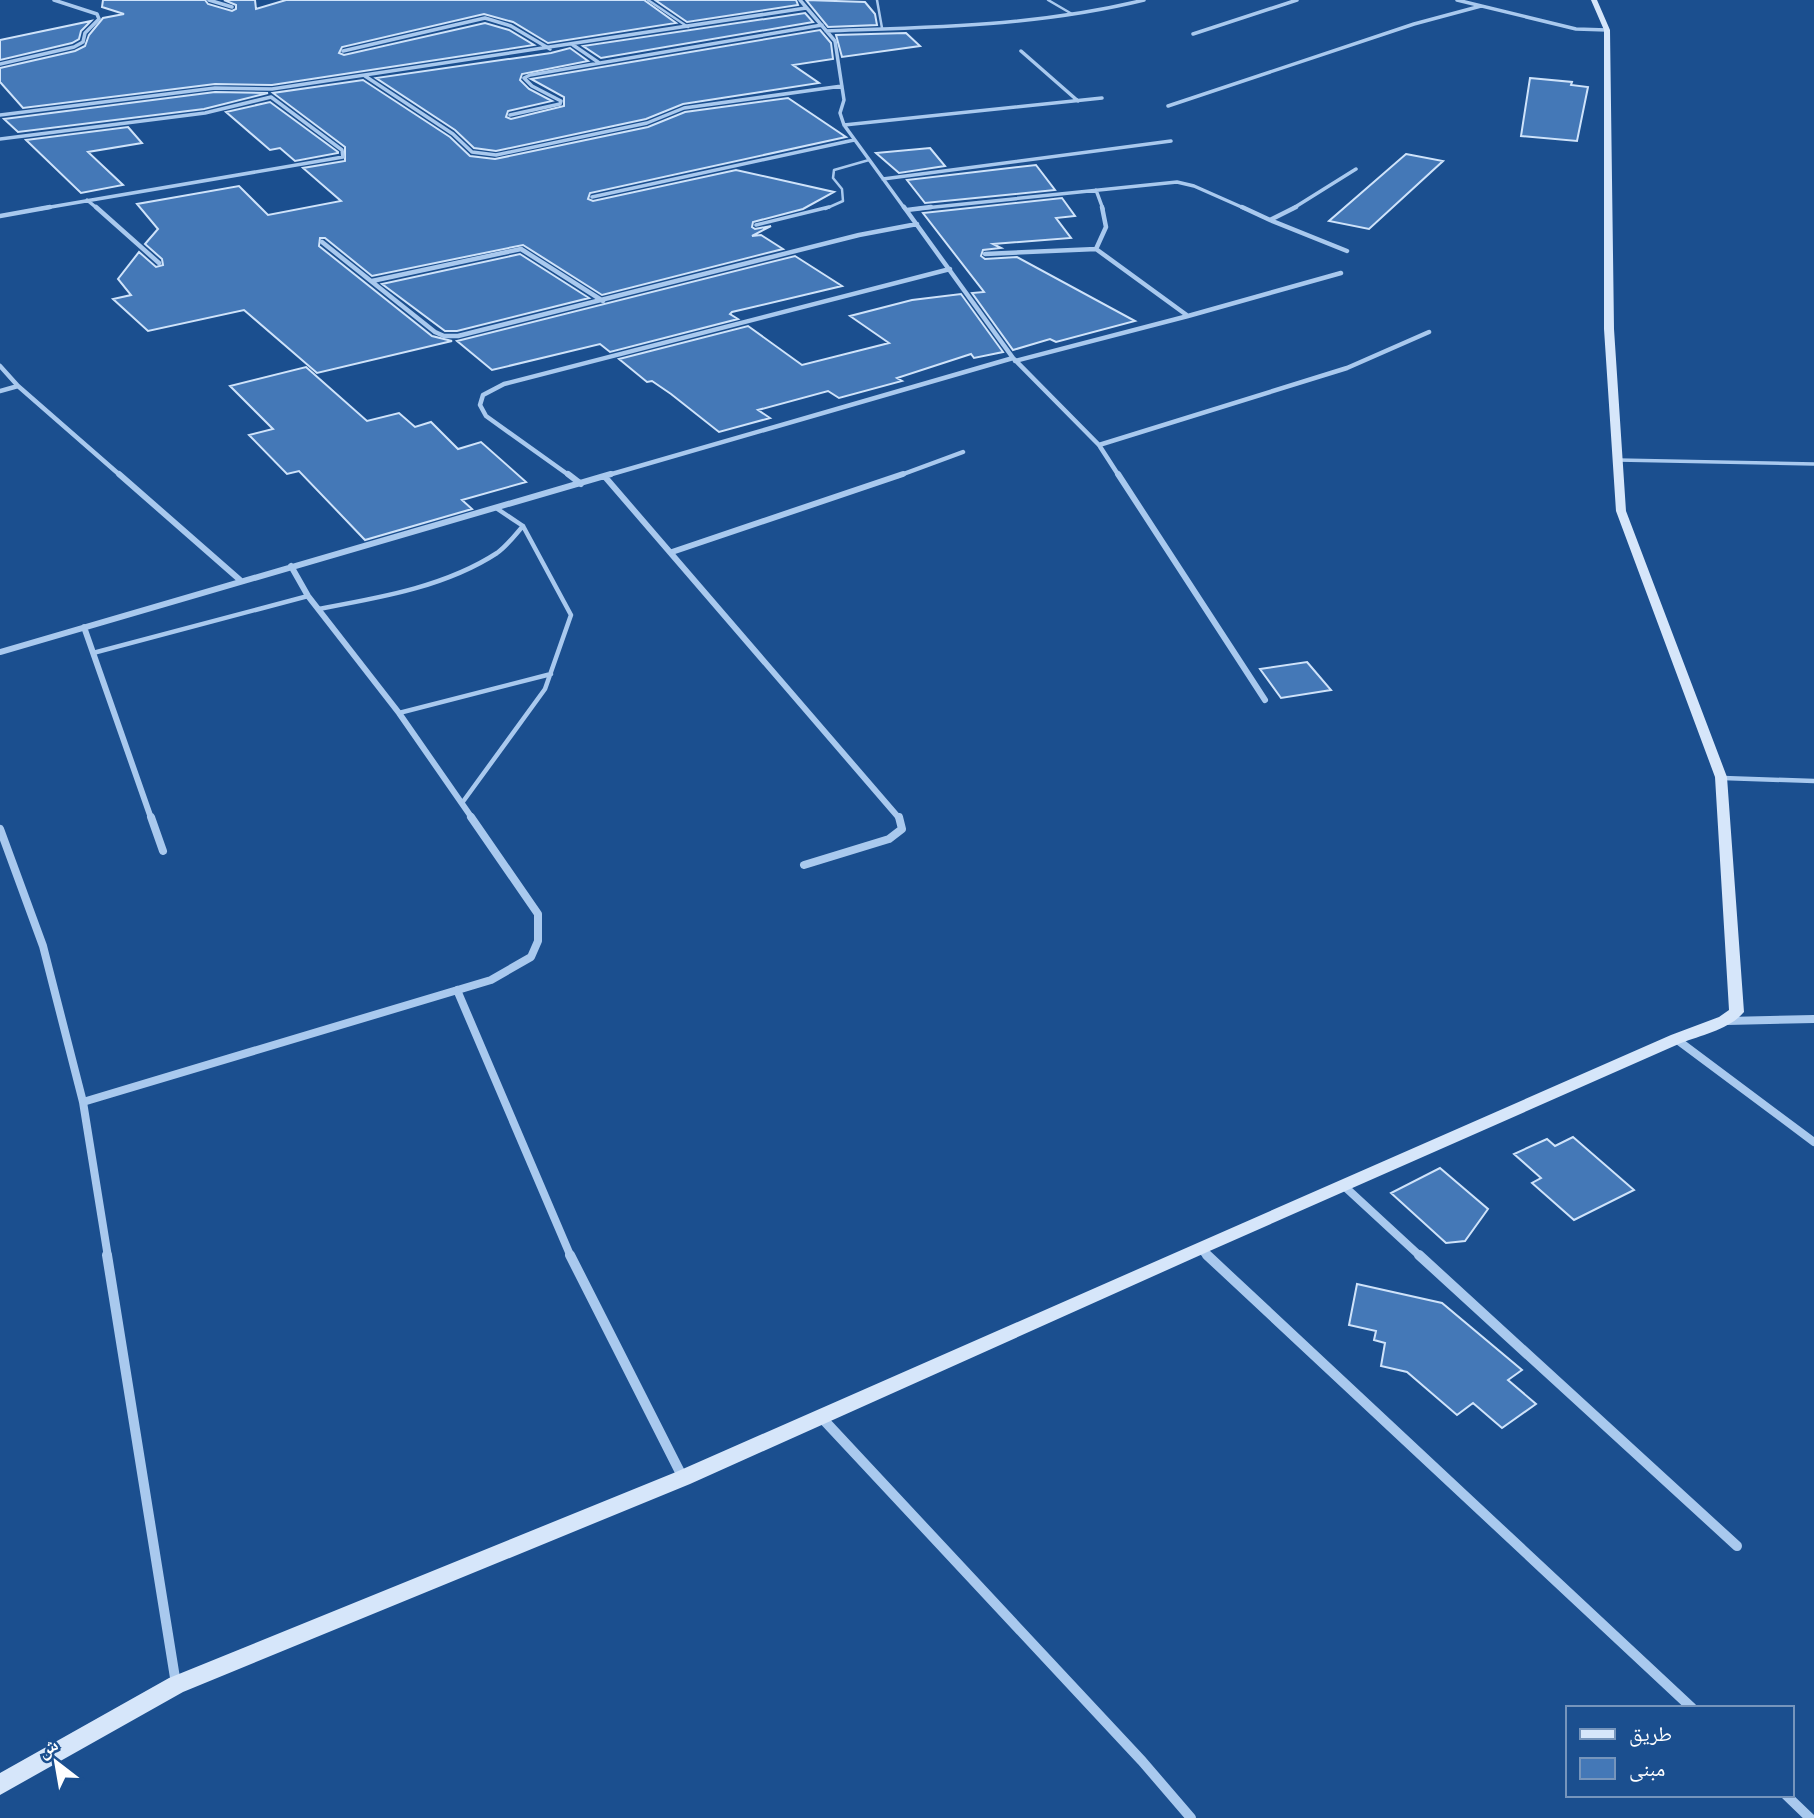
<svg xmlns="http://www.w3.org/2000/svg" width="1814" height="1818" viewBox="0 0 1814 1818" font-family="'Sofia Sans Condensed','Noto Naskh Arabic',sans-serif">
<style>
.building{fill:#4478b7;stroke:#cfe3fa;stroke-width:2}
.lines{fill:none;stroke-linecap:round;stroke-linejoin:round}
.lane-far2{stroke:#a9c9ee;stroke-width:2.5}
.lane-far1{stroke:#a9c9ee;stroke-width:3.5}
.lane{stroke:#a9c9ee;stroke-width:4.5}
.street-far4{stroke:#a9c9ee;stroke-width:3.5}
.street-far3{stroke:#a9c9ee;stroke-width:4.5}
.street-far2{stroke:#a9c9ee;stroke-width:6}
.street-far1{stroke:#a9c9ee;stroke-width:8}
.street{stroke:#a9c9ee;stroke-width:10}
.secondary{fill:#d6e6fa;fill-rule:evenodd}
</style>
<rect width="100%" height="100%" fill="#1b4f8f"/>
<!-- building -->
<path class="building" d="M 103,0 L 205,0 L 208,4 L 232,11 L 236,9 L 236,5 L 224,0 L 255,0 L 256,9 L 286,0 L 644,0 L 676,23 L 548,43 L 513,22 L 484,14 L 342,47 L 339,53 L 344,55 L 485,23 L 509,30 L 534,45 L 272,85 L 215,84 L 23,108 L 0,82 L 0,68 L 75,51 L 85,46 L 89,35 L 103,18 L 124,14 L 102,7 Z
M 655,0 L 796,0 L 798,5 L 687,22 Z
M 806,0 L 865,2 L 875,14 L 877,25 L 828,27 Z
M 805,13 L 813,22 L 601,58 L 583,46 Z
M 91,21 L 81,31 L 79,39 L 72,43 L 0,60 L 0,40 Z
M 820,30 L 831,43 L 833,59 L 793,65 L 819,83 L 683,104 L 646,119 L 496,151 L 474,148 L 455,130 L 376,78 L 551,53 L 570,48 L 588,61 L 522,74 L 520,80 L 529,89 L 552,101 L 508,111 L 506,117 L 511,119 L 564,106 L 564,97 L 531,79 Z
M 906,33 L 920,46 L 842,57 L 836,35 Z
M 1530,78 L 1572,82 L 1571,85 L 1588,87 L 1577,141 L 1521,136 Z
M 363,80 L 450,137 L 470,156 L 495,159 L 648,127 L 685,112 L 788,98 L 846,137 L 590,193 L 588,199 L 593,201 L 736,170 L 834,192 L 803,209 L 753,222 L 752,227 L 755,229 L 771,226 L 752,236 L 761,235 L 783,249 L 602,295 L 523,245 L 372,276 L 325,238 L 320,238 L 319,246 L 432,336 L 452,341 L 317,373 L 244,310 L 148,331 L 113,299 L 131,295 L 118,279 L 139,252 L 156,267 L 163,265 L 162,259 L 145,244 L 158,229 L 137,204 L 239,186 L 268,215 L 341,201 L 303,168 L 345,161 L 345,147 L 273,93 Z
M 215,92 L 268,93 L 204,109 L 18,132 L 4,119 Z
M 270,102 L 338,152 L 338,153 L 295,161 L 280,148 L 270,150 L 226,112 Z
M 128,127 L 142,143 L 88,152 L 123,185 L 81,193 L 26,140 Z
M 930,148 L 945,166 L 899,173 L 876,153 Z
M 1406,154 L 1443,161 L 1369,229 L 1329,221 Z
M 1036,165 L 1055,190 L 925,203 L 907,180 Z
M 1062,198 L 1075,216 L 1056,218 L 1071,238 L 993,244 L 1001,248 L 983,250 L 981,256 L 985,259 L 1017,257 L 1135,321 L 1056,342 L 1050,339 L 1013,350 L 972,293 L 984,292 L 923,213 Z
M 520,254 L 589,298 L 457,331 L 445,331 L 382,284 Z
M 795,256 L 842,286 L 732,312 L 730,314 L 738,319 L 610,352 L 600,344 L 492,370 L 457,341 Z
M 961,294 L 1003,352 L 974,358 L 971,354 L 897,378 L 902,381 L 839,398 L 828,391 L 758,410 L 770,418 L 719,432 L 671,394 L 652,381 L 647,382 L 619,359 L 748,326 L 802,365 L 889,343 L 850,316 L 912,300 Z
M 306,367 L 367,421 L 399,413 L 415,427 L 431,422 L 458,449 L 481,442 L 526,482 L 462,500 L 472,509 L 365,540 L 299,471 L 287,474 L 249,435 L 273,429 L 230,386 Z
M 1307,662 L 1331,690 L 1281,698 L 1260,669 Z
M 1573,1137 L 1634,1190 L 1574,1220 L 1532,1183 L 1541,1178 L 1514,1154 L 1547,1139 L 1555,1146 Z
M 1440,1168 L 1488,1209 L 1465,1241 L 1446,1243 L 1391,1193 Z
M 1357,1284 L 1442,1303 L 1522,1370 L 1508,1380 L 1536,1404 L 1502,1428 L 1473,1403 L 1457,1415 L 1407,1372 L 1381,1366 L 1385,1343 L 1374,1340 L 1376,1331 L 1349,1325 Z"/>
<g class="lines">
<!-- lane-far2 -->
<path class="lane-far2" d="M 648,0 L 688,27
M 877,0 L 882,28
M 1048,0 L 1072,14
M 825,209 L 843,201 L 842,189 L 833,178 L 834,170 L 869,160"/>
<!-- lane-far1 -->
<path class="lane-far1" d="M 756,225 L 829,207
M 1618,460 L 1814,464"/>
<!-- lane -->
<path class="lane" d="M 318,609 C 378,598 445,587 497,553 C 507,546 515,535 523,526
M 93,653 L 308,596
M 399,713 L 551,674
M 1723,778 L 1814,781
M 462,803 L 545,689 L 571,615 L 523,526 L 496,508"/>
<!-- street-far4 -->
<path class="street-far4" d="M 209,0 L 232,7
M 800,0 L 835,41 L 844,100 L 840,113 L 844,125 L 905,209
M 1457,0 L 1576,29 L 1607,30
M 826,31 C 933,27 1039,26 1144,0
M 1193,34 L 1297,0
M 573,45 L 598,62
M 343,51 L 485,18 L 511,26 L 550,49
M 1021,51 L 1078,101
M 0,64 L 74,47 L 83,42 L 85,33 L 99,19 L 97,14 L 54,0
M 365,76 L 453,134 L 472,152 L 496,155 L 647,123 L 684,108 L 842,86
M 1168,106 L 1414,24 L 1481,6
M 0,115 L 215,88 L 272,89 L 806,8
M 510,115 L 560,104 L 561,101 L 532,86 L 524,78 L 530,75 L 822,25
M 844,125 L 1102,98
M 0,139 L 205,113 L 271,97
M 883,179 L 1171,141
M 1096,190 L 1103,209
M 592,197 L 854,140
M 87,200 L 98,209
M 39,209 L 343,157 L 342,150 L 271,97
M 915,209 L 1177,182 L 1194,186 L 1246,209
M 1292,209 L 1356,169"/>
<!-- street-far3 -->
<path class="street-far3" d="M 96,207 L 159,263
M 904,207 L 1013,358 L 1099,445 L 1119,476
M 1242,207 L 1270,220 L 1296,207
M 907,210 L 931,207
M 0,216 L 50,207
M 1270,220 L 1347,251
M 322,242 L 435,332 L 444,336 L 458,336 L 859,235 L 917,224
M 985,254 L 1096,249
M 372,281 L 521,249 L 603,301
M 1188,316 L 1341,273
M 1015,361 L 1188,316 L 1096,249 L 1106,227 L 1102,207
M 0,366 L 18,386
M 0,391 L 18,386 L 121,476
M 1099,445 L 1347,368 L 1429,332
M 570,476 L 486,416 L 480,405 L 483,395 L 504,384 L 950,269
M 605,476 L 1013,358
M 898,476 L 963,452"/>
<!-- street-far2 -->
<path class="street-far2" d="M 119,474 L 240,580
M 568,474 L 581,484
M 1118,474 L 1265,700
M 606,478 L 899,818
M 672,552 L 903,474
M 291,566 L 308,596 L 399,713 L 472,818
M 84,627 L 151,818
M 0,652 L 611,474"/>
<!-- street-far1 -->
<path class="street-far1" d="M 151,817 L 163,851
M 0,829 L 43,946 L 83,1102 L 108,1257
M 804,865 L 889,839 L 902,829 L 899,817
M 457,990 L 571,1257
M 1727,1021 L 1814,1019
M 1676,1039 L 1814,1142
M 83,1102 L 491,980 L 531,957 L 538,941 L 538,914 L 471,817
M 1344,1186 L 1421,1257
M 1199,1248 L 1209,1257"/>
<!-- street -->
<path class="street" d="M 107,1255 L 176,1684
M 570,1255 L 683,1478
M 1207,1255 L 1692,1708
M 1419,1255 L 1737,1546
M 821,1417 L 1142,1761 L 1191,1818
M 1786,1795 L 1810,1818"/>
<!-- secondary -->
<path class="secondary" d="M 1591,0 L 1597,0 L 1610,30 L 1614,329 L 1626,511 L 1727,777 L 1744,1012 C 1730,1029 1702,1035 1681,1043 L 1205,1253 L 690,1484 L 183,1692 L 0,1795 L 0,1773 L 169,1678 L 676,1472 L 1671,1035 L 1719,1017 L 1729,1010 L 1715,777 L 1616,511 L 1604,329 L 1604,30 Z"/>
</g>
<!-- legend -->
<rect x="1566" y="1706" width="228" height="91" fill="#1b4f8f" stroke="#7695bc" stroke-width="2"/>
<rect x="1580" y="1729" width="35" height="10" fill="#d6e6fa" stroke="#7695bc" stroke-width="2"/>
<text x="1629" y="1741" font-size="21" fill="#ffffff">طريق</text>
<rect x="1580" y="1758" width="35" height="21" fill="#4478b7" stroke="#7695bc" stroke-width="2"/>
<text x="1629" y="1776" font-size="21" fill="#ffffff">مبنى</text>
<!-- north arrow -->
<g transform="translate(56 1762) rotate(329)" stroke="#1b4f8f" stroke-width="5" paint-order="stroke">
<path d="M0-5L12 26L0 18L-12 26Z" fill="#ffffff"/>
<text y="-10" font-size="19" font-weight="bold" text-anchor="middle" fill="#ffffff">ش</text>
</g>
</svg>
